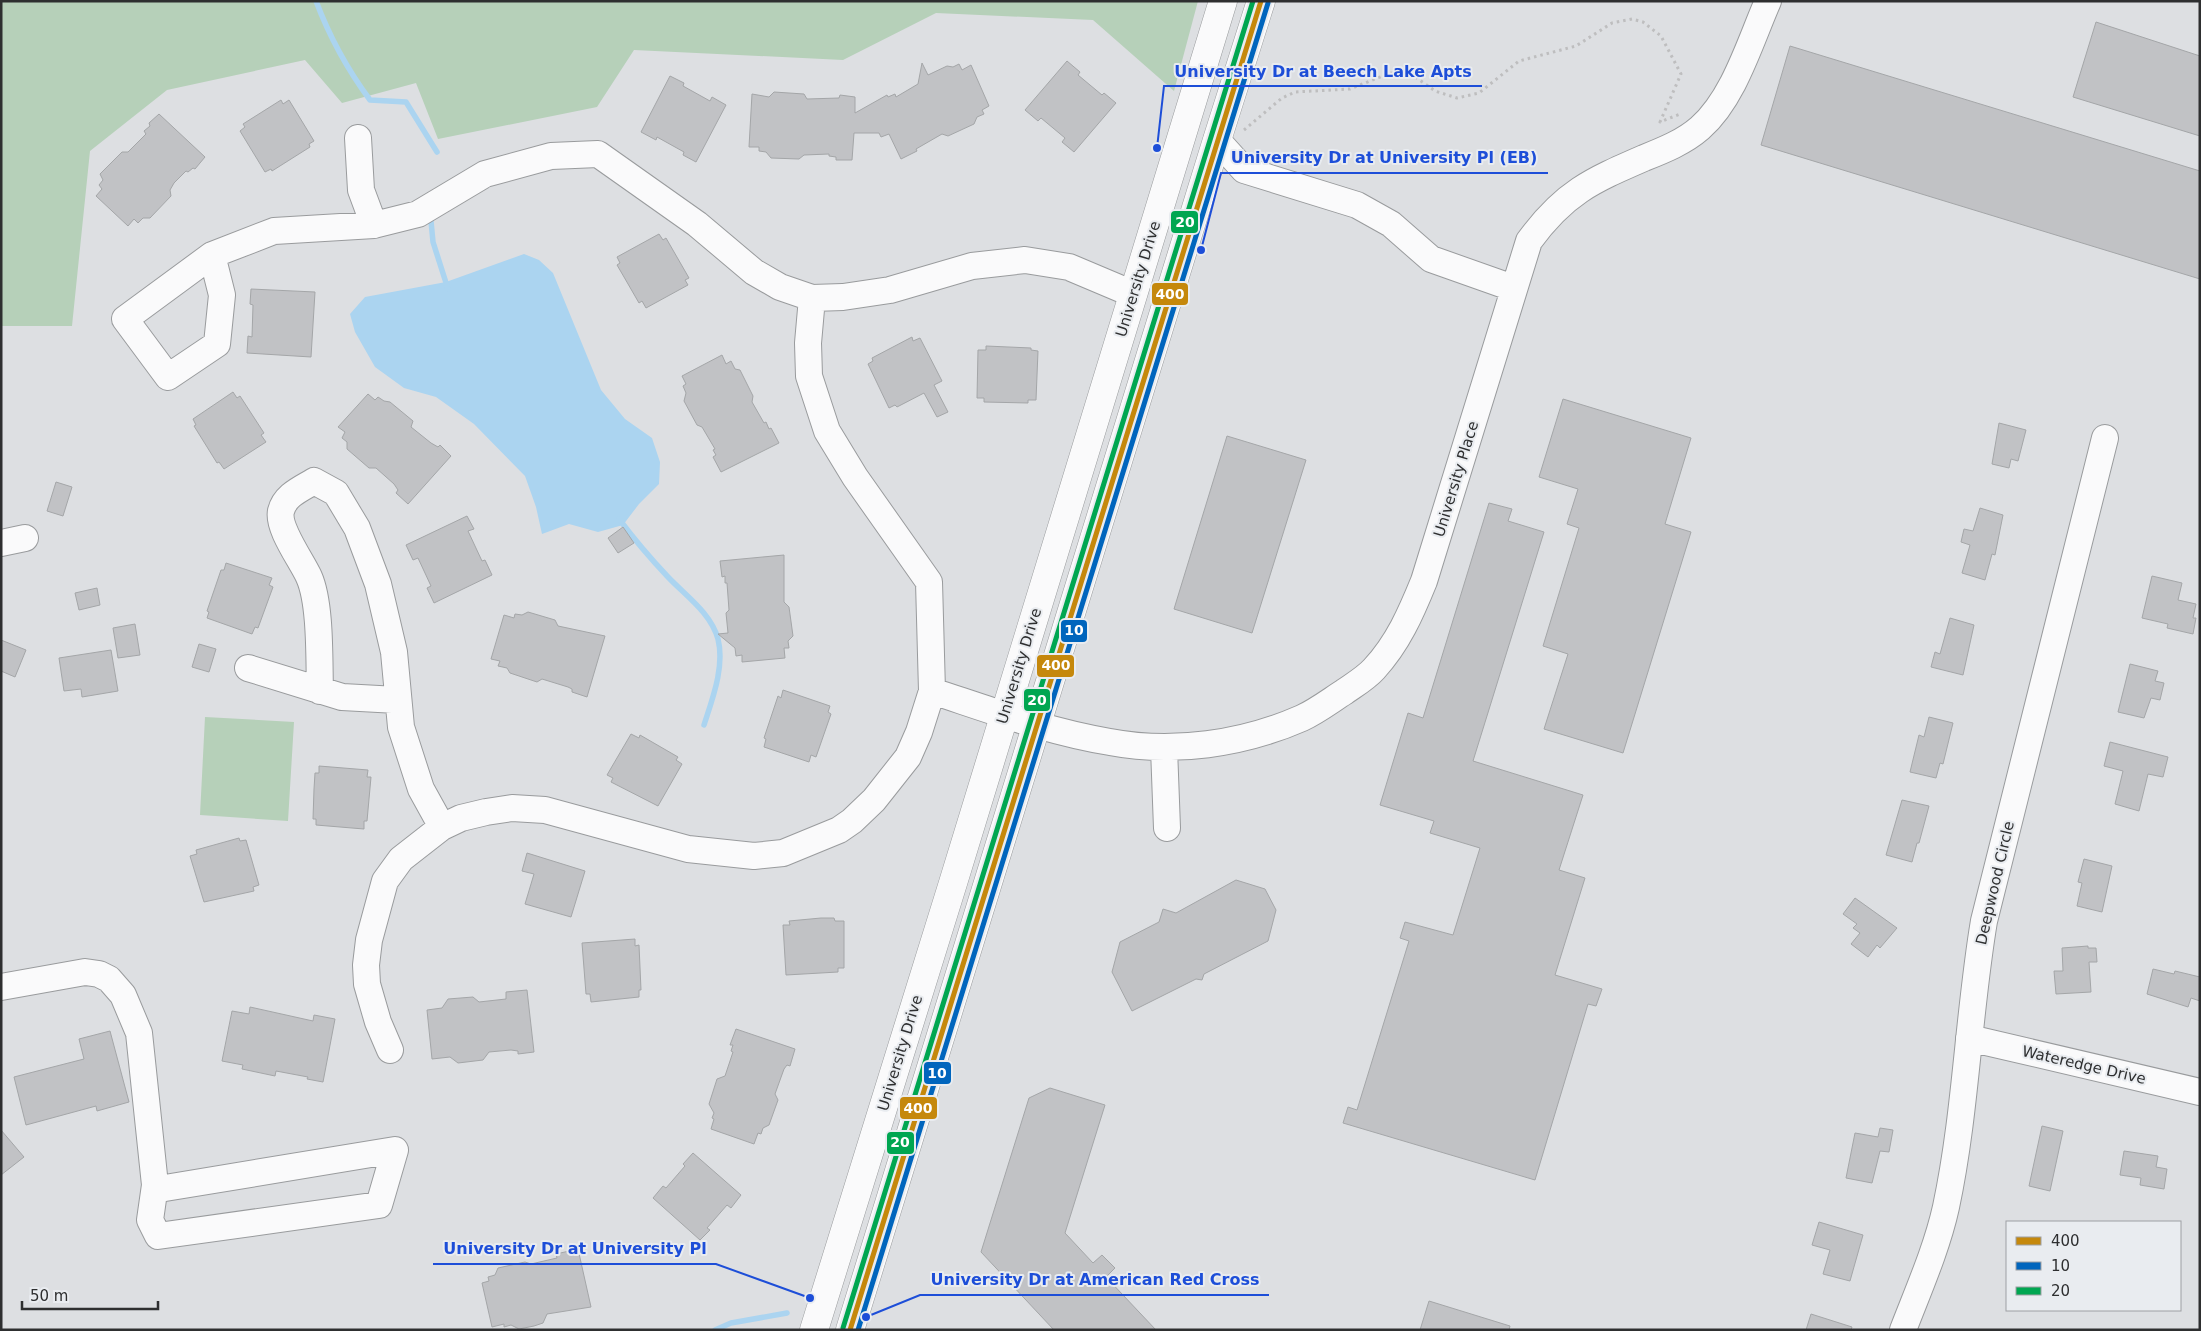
<svg xmlns="http://www.w3.org/2000/svg" width="2201" height="1331" viewBox="0 0 2201 1331" font-family="'DejaVu Sans',sans-serif">
<style>
.green{fill:#b6d0b9}
.water{fill:#abd4f0}
.lines{fill:none;stroke-linecap:round;stroke-linejoin:round}
.stream{stroke:#abd4f0;stroke-width:5.5}
.building{fill:#c1c2c5;stroke:#a4a6a8}
.minor-casing{stroke:#999b9d;stroke-width:28}
.major-casing{stroke:#999b9d;stroke-width:29}
.path{stroke:#bebebf;stroke-width:3;stroke-dasharray:2.5 4;stroke-linecap:butt}
.minor{stroke:#fafafb;stroke-width:26}
.major{stroke:#fafafb;stroke-width:28}
.bus-1-casing{stroke:#e9ecf0;stroke-width:9}
.bus-2-casing{stroke:#e9ecf0;stroke-width:9}
.bus-3-casing{stroke:#e9ecf0;stroke-width:9}
.bus-1{stroke:#c5880c;stroke-width:5}
.bus-2{stroke:#0065bd;stroke-width:5}
.bus-3{stroke:#00a651;stroke-width:5}
.labels{text-anchor:middle;stroke-width:4;stroke-linejoin:round;paint-order:stroke}
.street-label{font-size:15px;fill:#2e2f30;stroke:#e9ecf0}
.leader{fill:none;stroke:#1d4ed8;stroke-width:2}
.callout-dot{fill:#1d4ed8;stroke:#e9ecf0;stroke-width:2}
.callout-label{font-size:16px;text-anchor:middle;font-weight:bold;fill:#1d4ed8;stroke:#e9ecf0;stroke-width:4;stroke-linejoin:round;paint-order:stroke}
.line-badge{stroke:#e9ecf0;stroke-width:2}
.badge-label{font-size:14px;text-anchor:middle;font-weight:bold;fill:#fff}
</style>
<rect width="100%" height="100%" fill="#dddfe2"/>
<!-- green -->
<path class="green" d="M 1,1 L 1198,1 L 1174,91 L 1093,20 L 936,13 L 843,60 L 634,50 L 597,107 L 438,139 L 416,83 L 342,103 L 305,60 L 167,90 L 90,151 L 72,326 L 1,326 Z
M 205,717 L 294,722 L 288,821 L 200,815 Z"/>
<!-- water -->
<path class="water" d="M 524,254 L 539,260 L 553,273 L 601,390 L 625,419 L 652,438 L 660,462 L 659,484 L 639,504 L 623,525 L 598,532 L 569,524 L 542,534 L 536,507 L 525,476 L 474,424 L 436,397 L 404,388 L 375,367 L 355,332 L 350,314 L 365,297 L 446,282 Z"/>
<g class="lines">
<!-- stream -->
<path class="stream" d="M 316,1 C 330,38 347,69 370,100 L 406,102 L 437,152
M 431,221 L 433,242 L 448,289
M 619,519 C 634,539 651,559 668,577 C 686,596 711,613 718,639 C 725,667 712,700 704,725
M 715,1330 L 731,1323 L 787,1313"/>
</g>
<!-- building -->
<path class="building" d="M 2096,22 L 2200,56 L 2200,136 L 2073,97 Z
M 1790,46 L 2200,171 L 2200,279 L 1761,145 Z
M 1067,61 L 1080,72 L 1078,75 L 1102,95 L 1104,93 L 1116,103 L 1074,152 L 1062,142 L 1065,138 L 1041,118 L 1038,121 L 1025,110 Z
M 922,63 L 928,75 L 947,66 L 953,67 L 959,64 L 962,70 L 971,65 L 989,106 L 982,110 L 984,114 L 977,117 L 974,124 L 948,136 L 942,134 L 916,149 L 917,151 L 901,159 L 889,134 L 881,137 L 879,133 L 854,133 L 852,160 L 836,160 L 836,157 L 829,156 L 829,154 L 804,155 L 799,159 L 771,158 L 766,152 L 759,151 L 759,147 L 749,147 L 752,94 L 769,97 L 774,92 L 804,94 L 807,99 L 839,98 L 840,95 L 855,97 L 855,113 L 887,95 L 888,97 L 895,94 L 896,97 L 918,84 Z
M 670,76 L 684,83 L 683,86 L 710,101 L 712,97 L 726,105 L 696,162 L 683,155 L 684,152 L 657,137 L 656,140 L 641,132 Z
M 281,100 L 283,104 L 289,100 L 314,141 L 309,144 L 310,147 L 272,171 L 271,169 L 265,172 L 240,131 L 245,127 L 243,124 Z
M 159,114 L 205,157 L 195,169 L 193,168 L 188,172 L 186,171 L 174,183 L 170,190 L 171,196 L 150,218 L 143,218 L 138,223 L 134,219 L 128,226 L 96,196 L 102,189 L 99,185 L 103,180 L 100,174 L 122,152 L 128,152 L 146,134 L 144,131 L 150,126 L 149,123 Z
M 659,234 L 663,240 L 666,238 L 689,278 L 685,280 L 688,285 L 646,308 L 642,301 L 639,303 L 624,277 L 617,265 L 620,263 L 617,257 Z
M 251,289 L 315,292 L 311,357 L 247,353 L 248,336 L 252,337 L 253,305 L 250,304 Z
M 912,337 L 913,341 L 920,338 L 942,381 L 934,385 L 948,412 L 937,417 L 924,393 L 897,407 L 895,405 L 889,408 L 868,364 L 873,361 L 872,358 Z
M 986,346 L 1031,348 L 1031,350 L 1038,351 L 1036,400 L 1028,400 L 1028,403 L 984,402 L 984,398 L 977,398 L 978,350 L 986,350 Z
M 722,355 L 726,364 L 731,361 L 735,369 L 740,370 L 753,396 L 752,402 L 764,423 L 766,422 L 769,429 L 771,428 L 779,443 L 721,472 L 713,457 L 716,455 L 713,450 L 715,449 L 702,427 L 697,425 L 684,401 L 686,393 L 683,386 L 686,384 L 682,376 Z
M 233,392 L 237,398 L 240,396 L 264,433 L 261,435 L 266,442 L 224,469 L 219,462 L 217,463 L 194,426 L 196,425 L 193,419 Z
M 368,394 L 375,400 L 378,397 L 384,401 L 390,402 L 413,421 L 411,427 L 431,443 L 438,447 L 440,445 L 451,456 L 408,504 L 396,493 L 398,490 L 394,484 L 376,468 L 369,468 L 347,449 L 347,442 L 342,438 L 345,432 L 338,427 Z
M 1563,399 L 1691,438 L 1665,524 L 1691,532 L 1623,753 L 1544,729 L 1568,654 L 1543,646 L 1579,528 L 1567,524 L 1578,489 L 1539,477 Z
M 1999,423 L 2026,430 L 2018,461 L 2011,459 L 2009,468 L 1992,464 Z
M 1227,436 L 1306,460 L 1252,633 L 1174,609 Z
M 56,482 L 72,487 L 63,516 L 47,511 Z
M 1489,503 L 1512,509 L 1508,521 L 1544,532 L 1473,761 L 1583,795 L 1559,870 L 1585,878 L 1555,975 L 1602,989 L 1596,1006 L 1588,1004 L 1535,1180 L 1343,1123 L 1348,1107 L 1357,1110 L 1409,941 L 1400,938 L 1405,922 L 1453,935 L 1480,848 L 1430,833 L 1434,821 L 1380,805 L 1408,713 L 1423,718 Z
M 1980,508 L 2003,515 L 1995,555 L 1992,554 L 1985,580 L 1962,573 L 1970,545 L 1961,542 L 1964,529 L 1973,531 Z
M 467,516 L 474,529 L 468,531 L 482,561 L 485,560 L 492,575 L 434,603 L 427,588 L 431,586 L 418,558 L 413,560 L 406,545 Z
M 623,527 L 634,543 L 618,553 L 608,538 Z
M 784,555 L 784,602 L 789,607 L 793,636 L 788,641 L 789,648 L 784,648 L 785,658 L 742,662 L 742,655 L 736,656 L 735,648 L 718,634 L 728,633 L 726,613 L 729,610 L 727,583 L 725,583 L 725,576 L 722,577 L 720,561 Z
M 226,563 L 272,578 L 269,585 L 273,587 L 258,628 L 255,627 L 252,634 L 207,618 L 209,612 L 207,611 L 221,570 L 224,570 Z
M 2152,576 L 2182,583 L 2178,600 L 2196,604 L 2193,618 L 2196,618 L 2193,634 L 2167,628 L 2168,624 L 2142,618 Z
M 97,588 L 100,605 L 79,610 L 75,593 Z
M 528,612 L 555,620 L 558,626 L 605,636 L 587,697 L 572,692 L 572,689 L 568,687 L 542,679 L 537,682 L 510,673 L 507,668 L 498,666 L 500,661 L 491,659 L 504,615 L 514,618 L 515,614 L 522,615 Z
M 1950,618 L 1974,625 L 1963,675 L 1931,667 L 1935,652 L 1940,654 Z
M 135,624 L 140,655 L 118,658 L 113,628 Z
M 1,640 L 26,650 L 15,677 L 1,671 Z
M 199,644 L 216,649 L 209,672 L 192,667 Z
M 111,650 L 118,691 L 82,697 L 81,689 L 64,691 L 59,658 Z
M 2130,664 L 2158,671 L 2155,681 L 2164,683 L 2160,700 L 2151,698 L 2144,718 L 2118,712 Z
M 783,690 L 830,706 L 828,712 L 831,714 L 816,757 L 811,755 L 809,762 L 764,747 L 766,739 L 764,738 L 778,696 L 781,698 Z
M 1929,717 L 1953,723 L 1943,764 L 1940,763 L 1936,778 L 1910,772 L 1919,735 L 1924,737 Z
M 631,734 L 639,738 L 640,735 L 678,757 L 676,760 L 682,764 L 658,806 L 611,782 L 613,778 L 607,775 Z
M 2110,742 L 2168,757 L 2163,777 L 2148,774 L 2139,811 L 2115,804 L 2123,771 L 2104,766 Z
M 319,766 L 368,770 L 367,777 L 371,777 L 367,821 L 364,821 L 364,829 L 316,825 L 316,819 L 313,819 L 314,789 L 315,773 L 319,773 Z
M 1902,800 L 1929,806 L 1919,843 L 1917,843 L 1912,862 L 1886,855 Z
M 239,838 L 240,841 L 246,840 L 259,885 L 253,887 L 254,891 L 204,902 L 190,856 L 197,854 L 196,850 Z
M 527,853 L 585,871 L 571,917 L 525,904 L 534,874 L 522,871 Z
M 2084,859 L 2112,866 L 2102,912 L 2077,906 L 2082,883 L 2078,882 Z
M 1236,880 L 1265,889 L 1276,910 L 1268,941 L 1204,974 L 1202,980 L 1196,979 L 1132,1011 L 1112,972 L 1120,942 L 1159,922 L 1163,909 L 1176,913 Z
M 1855,898 L 1897,928 L 1880,948 L 1877,945 L 1868,957 L 1851,944 L 1860,933 L 1853,928 L 1857,924 L 1843,914 Z
M 821,918 L 834,918 L 835,921 L 844,921 L 844,968 L 838,968 L 838,972 L 786,975 L 783,925 L 790,925 L 789,921 Z
M 635,939 L 635,946 L 639,945 L 641,990 L 639,990 L 639,997 L 591,1002 L 590,994 L 586,994 L 582,943 Z
M 2088,946 L 2088,948 L 2096,948 L 2097,962 L 2089,962 L 2091,992 L 2056,994 L 2054,971 L 2063,971 L 2062,948 Z
M 2153,969 L 2174,974 L 2175,971 L 2200,977 L 2200,1001 L 2191,998 L 2188,1007 L 2147,994 Z
M 527,990 L 534,1052 L 518,1054 L 518,1051 L 511,1050 L 489,1052 L 483,1060 L 458,1063 L 450,1057 L 432,1059 L 427,1010 L 442,1008 L 448,999 L 473,997 L 479,1002 L 506,999 L 506,992 Z
M 250,1007 L 313,1021 L 314,1015 L 335,1019 L 323,1082 L 307,1079 L 308,1077 L 276,1071 L 275,1076 L 242,1069 L 243,1065 L 222,1061 L 232,1011 L 249,1014 Z
M 736,1029 L 795,1049 L 790,1066 L 787,1065 L 784,1069 L 775,1094 L 778,1100 L 769,1125 L 763,1128 L 761,1134 L 758,1133 L 754,1144 L 711,1129 L 714,1119 L 712,1118 L 714,1113 L 709,1104 L 717,1079 L 725,1076 L 733,1052 L 731,1051 L 733,1045 L 730,1045 Z
M 110,1031 L 129,1102 L 97,1111 L 96,1106 L 26,1125 L 14,1077 L 84,1059 L 79,1039 Z
M 1050,1088 L 1105,1105 L 1065,1233 L 1093,1263 L 1102,1255 L 1115,1268 L 1106,1277 L 1156,1330 L 1054,1330 L 981,1252 L 1029,1098 Z
M 2042,1126 L 2063,1131 L 2050,1191 L 2029,1186 Z
M 1880,1128 L 1893,1130 L 1889,1152 L 1880,1151 L 1872,1183 L 1846,1178 L 1855,1133 L 1878,1137 Z
M 1,1130 L 24,1157 L 1,1175 Z
M 2124,1151 L 2158,1156 L 2156,1167 L 2167,1169 L 2164,1189 L 2140,1185 L 2141,1178 L 2120,1175 Z
M 693,1153 L 741,1195 L 731,1208 L 727,1205 L 707,1228 L 710,1230 L 700,1240 L 653,1198 L 663,1186 L 666,1188 L 685,1166 L 683,1164 Z
M 1819,1222 L 1863,1235 L 1850,1281 L 1823,1274 L 1830,1250 L 1812,1245 Z
M 578,1249 L 591,1307 L 547,1314 L 543,1323 L 534,1326 L 519,1329 L 511,1325 L 504,1327 L 504,1324 L 492,1327 L 482,1283 L 489,1281 L 488,1277 L 495,1275 L 498,1268 L 525,1262 L 531,1264 L 557,1258 L 556,1254 Z
M 1429,1301 L 1510,1326 L 1509,1330 L 1420,1330 Z
M 1811,1314 L 1852,1327 L 1851,1330 L 1806,1330 Z"/>
<g class="lines">
<!-- minor casing -->
<g class="minor-casing">
<path id="minor" d="M 358,138 L 361,190 L 374,225
M 1217,140 L 1244,170 L 1357,205 L 1391,224 L 1431,259 L 1513,288
M 212,255 L 222,295 L 217,344 L 168,377 L 125,319 L 212,255 L 274,231 L 374,225 L 418,214 L 485,174 L 551,156 L 598,154 L 697,224 L 754,272 L 780,287 L 812,298 L 843,297 L 890,290 L 972,266 L 1025,260 L 1069,267 L 1133,294
M 1,543 L 25,538
M 248,668 L 342,697 L 397,700
M 320,691 C 319,661 321,604 309,577 C 302,561 277,528 281,511 C 285,495 301,489 314,481 L 336,493 L 357,528 L 378,584 L 394,652 L 401,727 L 421,789 L 442,827
M 932,691 C 990,710 1049,732 1110,742 C 1173,754 1243,744 1302,718 C 1317,711 1330,701 1344,692 C 1354,685 1366,678 1374,669 C 1398,643 1411,613 1424,581 L 1529,241 C 1564,193 1591,181 1644,158 C 1664,150 1684,142 1700,128 C 1734,98 1750,42 1768,1
M 1164,748 L 1167,828
M 1,987 L 85,972 L 99,974 L 109,979 L 123,995 L 139,1033 L 155,1185 L 150,1220 L 158,1236 L 379,1205 L 395,1150 L 165,1188 L 155,1185
M 1969,1038 L 2200,1092
M 390,1050 L 378,1022 L 367,984 L 366,965 L 369,940 L 385,881 L 401,859 L 442,827 L 461,818 L 486,812 L 512,808 L 545,810 L 688,849 L 754,856 L 783,853 L 839,830 L 852,821 L 874,800 L 908,757 L 919,732 L 932,691 L 929,582 L 855,477 L 827,431 L 809,376 L 808,343 L 812,298
M 1903,1330 C 1918,1291 1937,1248 1946,1207 C 1966,1113 1968,1016 1984,921 L 2105,438"/>
</g>
<!-- major casing -->
<g class="major-casing">
<path id="major" d="M 814,1330 L 953,883 L 1223,1
M 850,1330 L 1217,140 L 1261,1"/>
</g>
<!-- path -->
<path class="path" d="M 1244,130 L 1282,98 L 1295,92 L 1350,89 L 1390,73 L 1411,74 L 1435,91 L 1457,98 L 1479,93 L 1519,61 L 1576,46 L 1612,23 L 1632,19 L 1643,22 L 1661,36 L 1681,74 L 1660,122 L 1680,114"/>
<!-- minor -->
<use href="#minor" class="minor"/>
<!-- major -->
<use href="#major" class="major"/>
<!-- bus-1 casing -->
<g class="bus-1-casing">
<path id="bus-1" d="M 850,1330 L 1261,1"/>
</g>
<!-- bus-2 casing -->
<g class="bus-2-casing">
<path id="bus-2" d="M 858,1330 L 1268,3"/>
</g>
<!-- bus-3 casing -->
<g class="bus-3-casing">
<path id="bus-3" d="M 843,1328 L 1253,1"/>
</g>
<!-- bus-1 -->
<use href="#bus-1" class="bus-1"/>
<!-- bus-2 -->
<use href="#bus-2" class="bus-2"/>
<!-- bus-3 -->
<use href="#bus-3" class="bus-3"/>
</g>
<g class="labels">
<!-- street labels -->
<g class="street-label">
<text transform="translate(1138 279) rotate(-73)" y="5">University Drive</text>
<text transform="translate(1456 479) rotate(-73)" y="5">University Place</text>
<text transform="translate(1019 666) rotate(-73)" y="5">University Drive</text>
<text transform="translate(1995 883) rotate(-77)" y="5">Deepwood Circle</text>
<text transform="translate(900 1053) rotate(-73)" y="5">University Drive</text>
<text transform="translate(2084 1065) rotate(13)" y="5">Wateredge Drive</text>
</g>
</g>
<!-- callouts -->
<path class="leader" d="M1157 148L1164 86H1482M1201 250L1221 173H1548M810 1298L716 1264H433M866 1317L920 1295H1269"/>
<g class="callout-dot">
<circle cx="1157" cy="148" r="5"/>
<circle cx="1201" cy="250" r="5"/>
<circle cx="810" cy="1298" r="5"/>
<circle cx="866" cy="1317" r="5"/>
</g>
<g class="callout-label">
<text x="1323" y="77">University Dr at Beech Lake Apts</text>
<text x="1384" y="163">University Dr at University Pl (EB)</text>
<text x="575" y="1254">University Dr at University Pl</text>
<text x="1095" y="1285">University Dr at American Red Cross</text>
</g>
<g class="line-badge">
<rect x="1170" y="210" width="29" height="24" rx="5" fill="#00a651"/>
<rect x="1151" y="282" width="38" height="24" rx="5" fill="#c5880c"/>
<rect x="1060" y="619" width="28" height="24" rx="5" fill="#0065bd"/>
<rect x="1036" y="654" width="39" height="24" rx="5" fill="#c5880c"/>
<rect x="1023" y="688" width="28" height="24" rx="5" fill="#00a651"/>
<rect x="923" y="1061" width="29" height="24" rx="5" fill="#0065bd"/>
<rect x="899" y="1096" width="39" height="24" rx="5" fill="#c5880c"/>
<rect x="886" y="1131" width="29" height="24" rx="5" fill="#00a651"/>
</g>
<g class="badge-label">
<text x="1185" y="227">20</text>
<text x="1170" y="299">400</text>
<text x="1074" y="635">10</text>
<text x="1056" y="670">400</text>
<text x="1037" y="705">20</text>
<text x="937" y="1078">10</text>
<text x="918" y="1113">400</text>
<text x="900" y="1147">20</text>
</g>
<!-- border -->
<rect width="2201" height="1331" fill="none" stroke="#2e2f30" stroke-width="5"/>
<!-- legend -->
<rect x="2006" y="1221" width="175" height="90" fill="#e9ecf0" stroke="#9ea0a3"/>
<rect x="2016" y="1237" width="25" height="8" fill="#c5880c" stroke="#9ea0a3"/>
<text x="2051" y="1246" font-size="15" fill="#2e2f30">400</text>
<rect x="2016" y="1262" width="25" height="8" fill="#0065bd" stroke="#9ea0a3"/>
<text x="2051" y="1271" font-size="15" fill="#2e2f30">10</text>
<rect x="2016" y="1287" width="25" height="8" fill="#00a651" stroke="#9ea0a3"/>
<text x="2051" y="1296" font-size="15" fill="#2e2f30">20</text>
<!-- scale -->
<path d="M22 1301v8h136v-8" fill="none" stroke="#2e2f30" stroke-width="2.5"/>
<text x="30" y="1301" font-size="15" fill="#2e2f30" stroke="#e9ecf0" stroke-width="4" paint-order="stroke">50 m</text>
</svg>
